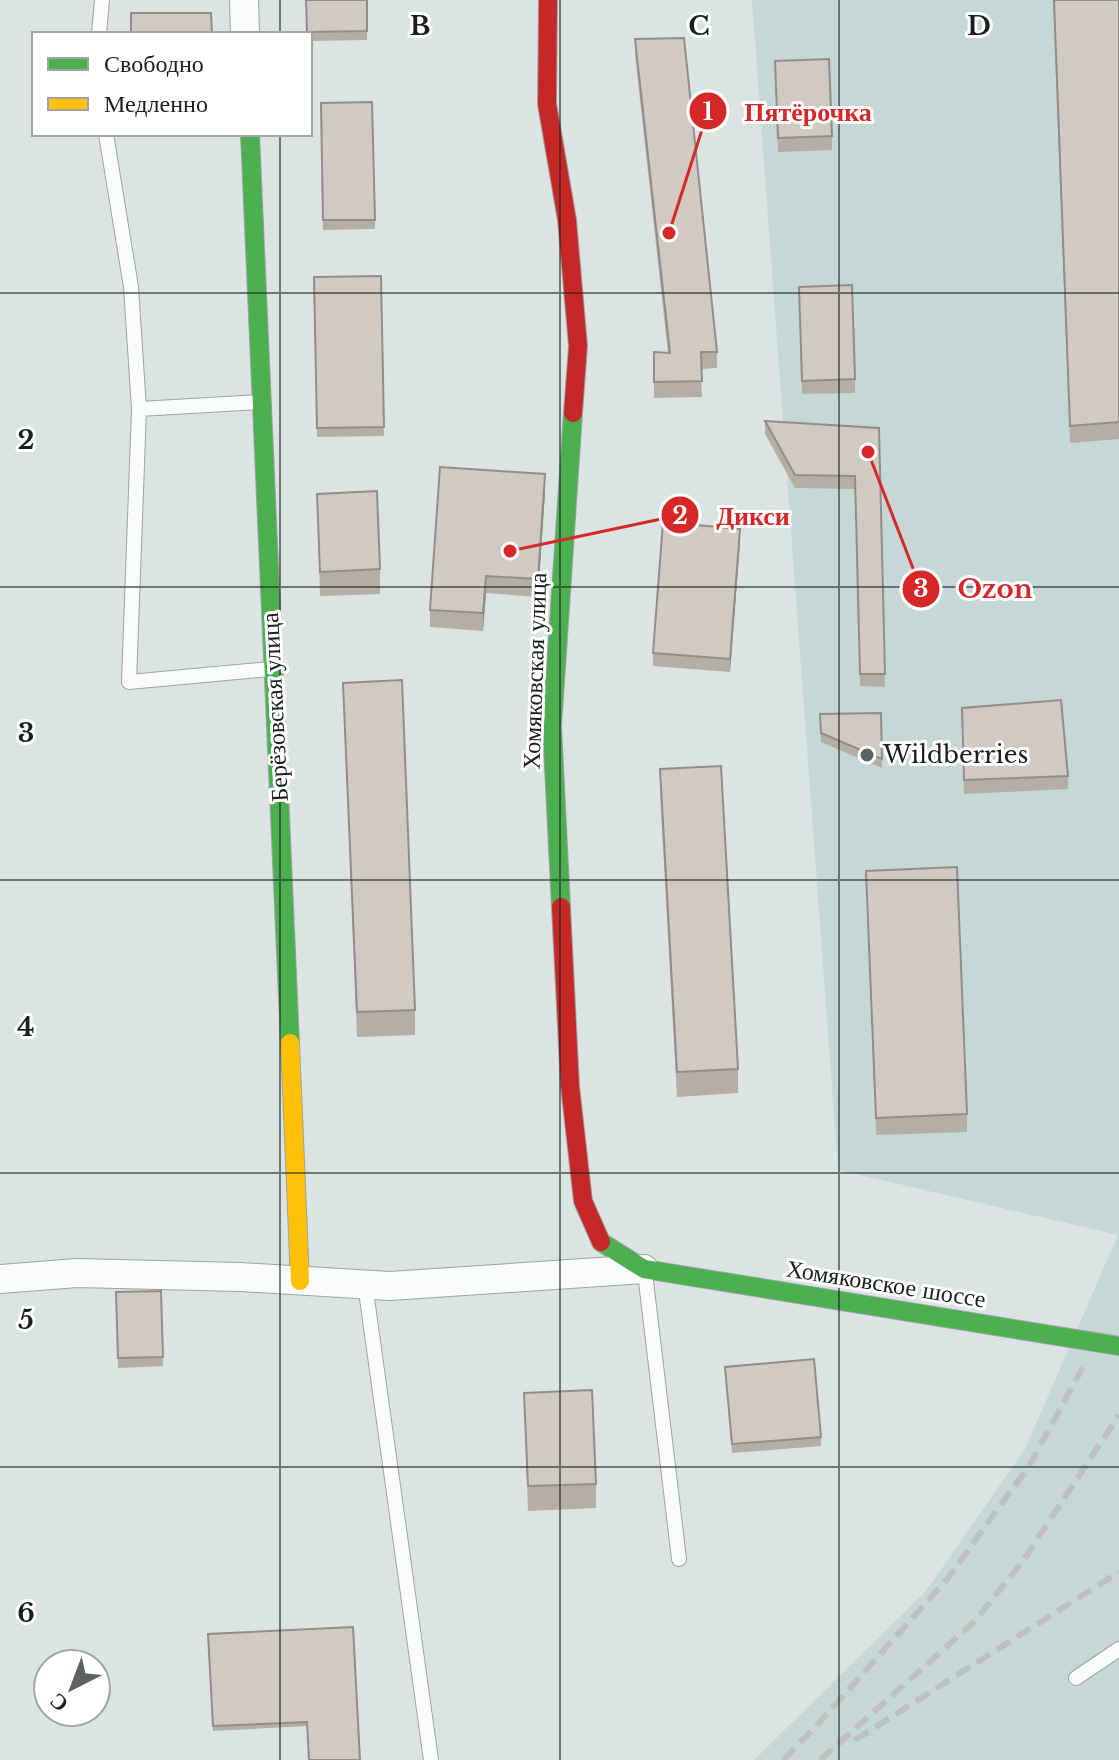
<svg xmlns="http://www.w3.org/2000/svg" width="1119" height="1760" viewBox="0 0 1119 1760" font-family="'Libre Baskerville',serif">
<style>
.built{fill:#c6d8d5}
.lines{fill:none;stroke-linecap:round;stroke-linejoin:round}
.lane-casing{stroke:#9ca4a3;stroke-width:16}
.street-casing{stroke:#9ca4a3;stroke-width:30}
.fast-casing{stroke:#9ca4a3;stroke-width:20}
.slow-casing{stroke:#9ca4a3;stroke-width:20}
.jam-casing{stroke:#9ca4a3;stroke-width:20}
.lane{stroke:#fafbfb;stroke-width:14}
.street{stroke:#fafbfb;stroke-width:28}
.fast{stroke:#4caf50;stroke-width:18}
.slow{stroke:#ffc107;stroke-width:18}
.jam{stroke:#c62828;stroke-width:18}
.rail{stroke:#bdc0bf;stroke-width:6;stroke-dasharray:16 8;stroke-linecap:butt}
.wall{fill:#b4aea7}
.shaded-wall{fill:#928d88}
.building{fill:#d1cac2;stroke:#928d88;stroke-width:2}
.grid{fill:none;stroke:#181f1e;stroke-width:2;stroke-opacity:0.55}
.poi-dot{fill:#5c6463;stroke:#fff;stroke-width:3}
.labels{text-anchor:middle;stroke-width:6;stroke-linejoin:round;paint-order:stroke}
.street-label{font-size:24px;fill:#181f1e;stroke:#fff}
.poi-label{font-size:24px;fill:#181f1e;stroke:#fff;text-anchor:start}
.grid-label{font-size:26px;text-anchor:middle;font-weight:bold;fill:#181f1e;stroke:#fff;stroke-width:6;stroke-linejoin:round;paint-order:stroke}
.leader{fill:none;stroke:#d62828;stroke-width:3}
.callout-dot{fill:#d62828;stroke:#fff;stroke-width:3}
.mark-label{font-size:24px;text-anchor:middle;font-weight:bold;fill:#fff}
.callout-label{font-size:26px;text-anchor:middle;font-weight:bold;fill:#d62828;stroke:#fff;stroke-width:6;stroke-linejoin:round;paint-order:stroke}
</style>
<rect width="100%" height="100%" fill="#dbe4e3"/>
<!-- built -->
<path class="built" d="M 752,0 L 1119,0 L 1119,1760 L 754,1760 L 926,1591 L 1025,1449 L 1118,1235 L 838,1170 Z"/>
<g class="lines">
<!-- lane casing -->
<g class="lane-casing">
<path id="lane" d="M 99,34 L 102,0
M 106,134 L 131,287 L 139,409 L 129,682 L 270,669
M 139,409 L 259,402
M 645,1273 L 679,1559
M 365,1284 L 431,1760
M 1076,1678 L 1119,1649"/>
</g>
<!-- street casing -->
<g class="street-casing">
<path id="street" d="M 244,0 L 245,34
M 0,1279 L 77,1273 L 240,1277 L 390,1286 L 644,1269"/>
</g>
<!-- fast casing -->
<g class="fast-casing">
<path id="fast" d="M 250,134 L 290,1043
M 561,907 L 552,726 L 573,413
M 601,1242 L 644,1269 L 1119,1346"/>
</g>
<!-- slow casing -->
<g class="slow-casing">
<path id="slow" d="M 290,1043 L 300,1281"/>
</g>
<!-- jam casing -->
<g class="jam-casing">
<path id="jam" d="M 548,0 L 547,104 L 567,220 L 578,346 L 573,413
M 561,907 L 570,1086 L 583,1201 L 601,1242"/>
</g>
<!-- lane -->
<use href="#lane" class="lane"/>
<!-- street -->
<use href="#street" class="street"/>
<!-- fast -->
<use href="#fast" class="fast"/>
<!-- slow -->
<use href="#slow" class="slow"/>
<!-- jam -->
<use href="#jam" class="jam"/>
<!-- rail -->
<path class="rail" d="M 855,1740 L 1119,1572
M 783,1760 L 819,1723 L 948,1578 L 1029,1466 L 1083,1367
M 820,1760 L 974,1622 L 1023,1561 L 1119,1415"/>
</g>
<!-- wall -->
<path class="wall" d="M 306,0 L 367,31 L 367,40 L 310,41 L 310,34 L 307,34 Z
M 1053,0 L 1119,0 L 1119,439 L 1070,443 Z
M 635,39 L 717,352 L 717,368 L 701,369 L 702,397 L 654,398 L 654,352 L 668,353 L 635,55 Z
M 775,74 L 832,136 L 832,150 L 778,152 Z
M 321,103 L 375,220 L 375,229 L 323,230 Z
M 381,276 L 384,436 L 317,437 L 314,277 Z
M 799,300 L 855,379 L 855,393 L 802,394 Z
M 765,421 L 879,428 L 885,687 L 860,686 L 855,489 L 795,488 L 765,434 Z
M 545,492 L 538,597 L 486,593 L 483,631 L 430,627 L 430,610 Z
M 317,494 L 380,569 L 380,594 L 320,596 Z
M 740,542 L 730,672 L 653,666 L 653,653 Z
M 343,683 L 415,1010 L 415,1035 L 357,1037 Z
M 962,708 L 1068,776 L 1068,789 L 964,794 Z
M 820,714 L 882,759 L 882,768 L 821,742 Z
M 660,769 L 738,1069 L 738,1093 L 677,1097 L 660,793 Z
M 866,871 L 967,1114 L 967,1132 L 876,1135 Z
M 161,1291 L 163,1366 L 118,1368 L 116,1292 Z
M 725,1367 L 821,1437 L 821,1446 L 732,1453 Z
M 524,1393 L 596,1484 L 596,1508 L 528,1511 Z
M 208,1634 L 360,1760 L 307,1726 L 213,1731 Z"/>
<!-- shaded-wall -->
<path class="shaded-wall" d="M 545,474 L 545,492 L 538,597 L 538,579 Z
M 740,529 L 740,542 L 730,672 L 730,659 Z
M 486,576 L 486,593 L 483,631 L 483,613 Z"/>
<!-- building -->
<path class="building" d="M 306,0 L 367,0 L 367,31 L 307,32 Z
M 1054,0 L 1119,0 L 1119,422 L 1070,426 Z
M 131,13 L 211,13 L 212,34 L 131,34 Z
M 684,38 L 717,352 L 701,352 L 702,381 L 654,382 L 654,352 L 670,353 L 635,39 Z
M 829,59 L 832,136 L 778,138 L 775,61 Z
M 372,102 L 375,220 L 323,220 L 321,103 Z
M 381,276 L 384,427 L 317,428 L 314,277 Z
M 852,285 L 855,379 L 802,381 L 799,287 Z
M 765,421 L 879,428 L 885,674 L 860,674 L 855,476 L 795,475 Z
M 440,467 L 545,474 L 538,579 L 486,576 L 483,613 L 430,610 Z
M 377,491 L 380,569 L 320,572 L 317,494 Z
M 663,522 L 740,529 L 730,659 L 653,653 Z
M 402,680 L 415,1010 L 357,1012 L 343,683 Z
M 1061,700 L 1068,776 L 964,780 L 962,708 Z
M 881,713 L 882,759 L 821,733 L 820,714 Z
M 721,766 L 738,1069 L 677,1072 L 660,769 Z
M 957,867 L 967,1114 L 876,1118 L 866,871 Z
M 161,1291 L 163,1357 L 118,1358 L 116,1292 Z
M 814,1359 L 821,1437 L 732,1444 L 725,1367 Z
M 592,1390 L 596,1484 L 528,1486 L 524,1393 Z
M 353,1627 L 360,1760 L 309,1760 L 307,1722 L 213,1726 L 208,1634 Z"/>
<!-- grid -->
<path class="grid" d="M 280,0 L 280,34M 560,0 L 560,1760M 839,0 L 839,1760M 280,134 L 280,1760M 0,293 L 1119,293M 0,587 L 1119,587M 0,880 L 1119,880M 0,1173 L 1119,1173M 0,1467 L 1119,1467"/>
<!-- markers -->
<circle class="poi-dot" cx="867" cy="755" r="8"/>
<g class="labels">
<!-- street labels -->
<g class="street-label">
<text transform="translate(535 671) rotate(-88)" y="8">Хомяковская улица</text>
<text transform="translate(275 707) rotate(-93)" y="8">Берёзовская улица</text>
<text transform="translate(886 1284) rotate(9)" y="8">Хомяковское шоссе</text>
</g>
<!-- poi labels -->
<g class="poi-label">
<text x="883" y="763">Wildberries</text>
</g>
</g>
<g class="grid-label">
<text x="420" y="35">B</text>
<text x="699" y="35">C</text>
<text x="979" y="35">D</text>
<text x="26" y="449">2</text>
<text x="26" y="742">3</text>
<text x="26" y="1036">4</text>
<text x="26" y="1329">5</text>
<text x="26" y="1622">6</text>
</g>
<!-- callouts -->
<path class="leader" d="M669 233L708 111M510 551L680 515M868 452L921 589"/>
<g class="callout-dot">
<circle cx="669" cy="233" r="8"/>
<circle cx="510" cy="551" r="8"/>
<circle cx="868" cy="452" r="8"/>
<circle cx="708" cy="111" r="20"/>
<circle cx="680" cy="515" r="20"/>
<circle cx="921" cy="589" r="20"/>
</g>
<g class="mark-label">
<text x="708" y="120">1</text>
<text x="680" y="524">2</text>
<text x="921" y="597">3</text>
</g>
<g class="callout-label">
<text x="808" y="121">Пятёрочка</text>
<text x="753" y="525">Дикси</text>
<text x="995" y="598">Ozon</text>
</g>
<!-- legend -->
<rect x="32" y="32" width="280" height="104" fill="#ffffff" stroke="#a3a5a5" stroke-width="2"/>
<rect x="48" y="58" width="40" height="12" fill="#4caf50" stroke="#a3a5a5" stroke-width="2"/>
<text x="104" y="72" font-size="24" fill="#181f1e">Свободно</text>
<rect x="48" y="98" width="40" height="12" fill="#ffc107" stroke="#a3a5a5" stroke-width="2"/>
<text x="104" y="112" font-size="24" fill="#181f1e">Медленно</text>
<!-- north arrow -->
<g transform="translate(72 1688) rotate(222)"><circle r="38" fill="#ffffff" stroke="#a3a5a5" stroke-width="2"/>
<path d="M0-6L14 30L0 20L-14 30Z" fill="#5c6463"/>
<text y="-12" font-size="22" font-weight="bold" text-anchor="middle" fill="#181f1e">С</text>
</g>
</svg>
